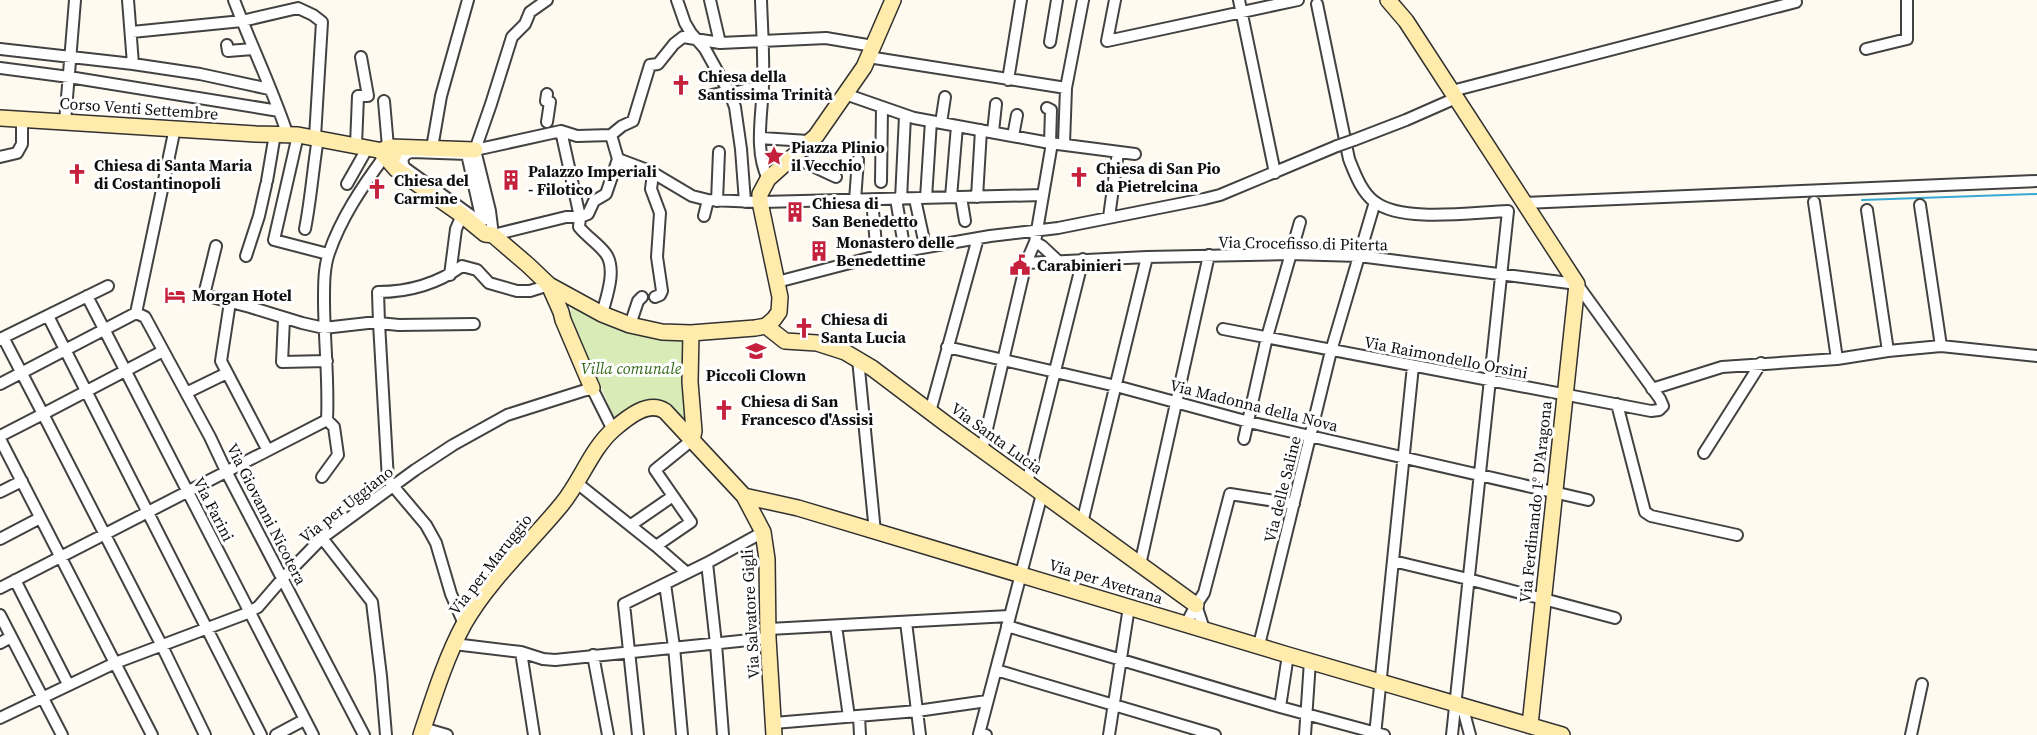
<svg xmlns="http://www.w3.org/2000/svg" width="2037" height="735" viewBox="0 0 2037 735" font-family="'Source Serif 4',serif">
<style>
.green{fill:#d9ecb7}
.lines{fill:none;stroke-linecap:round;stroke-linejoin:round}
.stream{stroke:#36a8d3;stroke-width:2}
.street-casing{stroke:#424242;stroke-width:14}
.secondary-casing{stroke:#313131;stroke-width:18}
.street{stroke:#fff;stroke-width:10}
.secondary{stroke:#ffebab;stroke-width:15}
.street-bridge-casing{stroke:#424242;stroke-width:14;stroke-linecap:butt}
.street-bridge{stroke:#fff;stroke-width:10}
.labels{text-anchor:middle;stroke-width:6;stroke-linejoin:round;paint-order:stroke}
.poi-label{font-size:16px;font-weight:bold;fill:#0f0f0f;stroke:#fff;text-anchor:start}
.street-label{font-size:16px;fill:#0f0f0f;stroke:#fff}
.park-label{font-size:16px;font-style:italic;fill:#356a1b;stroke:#fff}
</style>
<rect width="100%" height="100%" fill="#fffaf0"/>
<!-- green -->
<path class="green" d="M 577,307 L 685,340 L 688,420 L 686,422 C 679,416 672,406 664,402 C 651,395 626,411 614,417 L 569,315 L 572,308 Z"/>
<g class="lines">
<!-- stream -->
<path class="stream" d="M 1862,200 L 2037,194"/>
<!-- street casing -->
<g class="street-casing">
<path id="street" d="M 128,0 L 133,64
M 234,0 C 251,45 272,88 287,133
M 677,0 L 685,23 L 691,33 L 705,49 L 730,94 L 735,107 L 741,149 L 745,202
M 710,0 L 720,43
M 761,0 C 762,28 764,57 763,85 C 762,115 754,151 768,179
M 1115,0 L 1107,41 L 1298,0
M 1239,0 L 1275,173
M 1317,4 L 1349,159 C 1355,174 1362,193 1375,202 C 1402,223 1474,212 1508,211 L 1452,735
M 132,32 L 242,21 L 298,8 L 313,15 L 322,22 L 315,137
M 1050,42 L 1057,0
M 227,45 L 228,51 L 253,49
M 0,49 L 133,64 L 200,74 L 269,89
M 1866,49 L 1907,39 L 1907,0
M 868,57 L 1066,88
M 0,68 L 69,77 L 279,111
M 1008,80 L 1021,0
M 1452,91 L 1796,2
M 547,94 L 546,101 L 550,102 L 547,122
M 730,94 L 763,85
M 845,94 L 914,118 L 1050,143 L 1135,154
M 712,95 L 729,91
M 384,101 L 388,147
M 1047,108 L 1051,110 L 1050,143
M 65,122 L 75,0
M 941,123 L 945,97
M 561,131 L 580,217 L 579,227 C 587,237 599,244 606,254 C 617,270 606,298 602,314
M 561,131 L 577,136 L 611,135
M 993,132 L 996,104
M 298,135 L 274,240 L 328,254
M 1013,136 L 1017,115
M 760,138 L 808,141
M 1354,140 L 1406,120 L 1456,98
M 1064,144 L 1066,88 L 1083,0
M 356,145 L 358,96 L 368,96 L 361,57
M 432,148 L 441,96 L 468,0
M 475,150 L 490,211 L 493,235 L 566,217 L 580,217 L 588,214 L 594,201 L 606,194 L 618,159
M 475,150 L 491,104 L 512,37 L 525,24 L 530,12 L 547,0
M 475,150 L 561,131
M 412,152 L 467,154 L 482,221 L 480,222 L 405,168 C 400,161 403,153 412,152 Z
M 791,156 L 836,177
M 0,157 L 17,153 L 22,144 L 22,119
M 618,159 L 650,171 L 692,196 L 708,200 L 760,202 L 1042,195
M 618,159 L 611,135 L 622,126 L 633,121 L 650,65 L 658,64 L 674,44 L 683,37 L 720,43 L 826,38 L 873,46
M 653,174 L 651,189 L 660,213 L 657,257 L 662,291 L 660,295 L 655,297
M 267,181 L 275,134
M 881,182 L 882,108
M 347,184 L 368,147
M 951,197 L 957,126
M 961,197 L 965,221
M 977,197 L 981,130
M 926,198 L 931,121
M 896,199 L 903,240
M 901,199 L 905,116
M 915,199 L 923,236
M 855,200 L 858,160
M 872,200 L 877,256
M 717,201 L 719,152
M 1814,202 L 1837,359
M 1524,203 L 2037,181
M 1920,205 L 1941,346
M 1867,210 L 1888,351
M 704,216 L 708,200
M 1109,217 L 1118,152
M 305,229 C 311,199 313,168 318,138
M 1035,242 L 1042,246 L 1057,260
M 216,246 L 204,295 L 250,307 L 302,323 L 324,328 L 368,323 L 379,323 L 378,292 C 408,292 437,284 462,266 L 477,270 L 489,283 L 517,291 L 530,291 L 549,285
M 246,256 L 259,216 L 266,185
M 1026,263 L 1147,257 L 1290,254 L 1359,256 L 1577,284 L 1660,399 L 1663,406 L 1659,410 L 1651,411 L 1223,329
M 450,275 L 456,229 L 462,215
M 777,282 L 877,256 L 910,250 L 990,236 L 1058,228 L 1204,199 L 1220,195 L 1337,146
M 87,296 L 313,735
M 230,302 L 221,361 L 267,449
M 136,313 L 145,317 L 210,437 L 226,471 L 364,735
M 136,313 L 175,128
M 48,316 L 261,735
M 284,319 L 282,362 L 327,361
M 630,325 L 638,301 L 642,297
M 0,339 L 108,286
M 0,340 L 4,339 L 43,414 L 163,351
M 947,347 L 1116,386 L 1249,422 L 1588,500
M 858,359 L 875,532
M 0,384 L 136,313
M 1652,389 L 1722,367 L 1837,359 L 1888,351 L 1941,346 L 2037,356
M 186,393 L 227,373
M 1617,404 L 1645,512 L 1651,516 L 1737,535
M 930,412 L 978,238
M 327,420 C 329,379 324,340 324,299 C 324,284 324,267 329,253 C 341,218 362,187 384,157
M 0,436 L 43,414 L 161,644 L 205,735
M 0,439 L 152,735
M 1244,439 L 1267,337 L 1300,222
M 982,450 L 1026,263 L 1035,242 L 1052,143
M 1704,453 L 1761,363
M 322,477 L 338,455 L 334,427 L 327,420
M 577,483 L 656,546 L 687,573
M 1027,483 L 1083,259
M 0,492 L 22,481
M 1082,523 L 1147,257
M 631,525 L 673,496
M 322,538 L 372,602 L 381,676 L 386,735
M 0,539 L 40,518
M 656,546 L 691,522 L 655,470 L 692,440
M 1393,561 L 1468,579 L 1615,618
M 707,563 L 716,644 L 723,735
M 1140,565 L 1209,255
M 15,580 L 68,684
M 665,584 L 674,647 L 682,735
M 0,588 L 327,420
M 1196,605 L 1204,593 L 1230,494 L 1294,504
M 0,615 L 62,735
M 906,622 L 920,735
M 464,624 L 451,594 L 436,543 L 426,525 L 388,480 L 379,323 L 399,325 L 474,324
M 1186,624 L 1196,605 L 1204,629
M 836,626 L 849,717
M 1007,626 L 1280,707 L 1384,735
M 769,629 L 1009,616
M 0,643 L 11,637
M 454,644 L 521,652 L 543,659 L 555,660 L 768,638
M 1259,645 L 1331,351 L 1375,202
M 521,652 L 534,735
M 593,655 L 608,735
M 996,670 L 1215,735
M 1462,705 L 1470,735
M 1280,707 L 1288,655
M 859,716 L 860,735
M 0,718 L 115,663 L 245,614 L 258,607 L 283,578 L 322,538 L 415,470 L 453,445 L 507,415 L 592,388 L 613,430
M 774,723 L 917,711 L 987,701
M 423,728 L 447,735
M 276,735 L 304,720
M 638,735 L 624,604 L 707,563 L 763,532
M 986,735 L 979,734 L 1042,494
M 1109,735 L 1129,607
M 1305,735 L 1310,661
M 1375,735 L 1413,366
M 1911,735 L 1922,684"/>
</g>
<!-- secondary casing -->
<g class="secondary-casing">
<path id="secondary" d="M 1388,0 L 1406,21 L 1577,284 L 1530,725
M 0,118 L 256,134 L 298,135 L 383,151
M 390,147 L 475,150
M 386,158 L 392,157 L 394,155 L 393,149 L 390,147 L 384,149 L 382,153 L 396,169 L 462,215 L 485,234 L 493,235 L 528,265 L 549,285 L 602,314 L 630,325 L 662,332 L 691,333 L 755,328 L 766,326 L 774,319 L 779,312 L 780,297 L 760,202 L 760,194 L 768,179 L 816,136 L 864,67 L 893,0
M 549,285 L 561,312 L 563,320 L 592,388
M 766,326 L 785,341 L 817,343 L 845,352 L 872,368 L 945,423 L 1196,605
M 691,333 L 690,382 L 694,431 L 692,440
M 744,496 L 798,508 L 1288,655 L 1562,735
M 421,735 C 433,699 446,657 464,624 C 488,581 531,542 562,504 C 581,481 591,449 614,429 C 627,418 648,400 665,411 L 744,496 L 763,532 L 767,559 L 768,638 L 774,735"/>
</g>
<!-- street -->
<use href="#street" class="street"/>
<!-- secondary -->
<use href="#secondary" class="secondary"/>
<!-- street-bridge casing -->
<g class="street-bridge-casing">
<path id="street-bridge" d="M 1337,146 L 1354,140"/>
</g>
<!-- street-bridge -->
<use href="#street-bridge" class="street-bridge"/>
</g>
<!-- icons -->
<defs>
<g id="church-bare" transform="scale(1.62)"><path d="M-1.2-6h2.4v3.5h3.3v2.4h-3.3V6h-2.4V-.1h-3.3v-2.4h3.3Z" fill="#c5203c" stroke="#fff" stroke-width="2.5" paint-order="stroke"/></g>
<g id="sight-bare" transform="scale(1.62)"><path d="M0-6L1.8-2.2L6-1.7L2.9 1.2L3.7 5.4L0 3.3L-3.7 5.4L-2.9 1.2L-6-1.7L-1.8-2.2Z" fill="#c5203c" stroke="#fff" stroke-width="2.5" paint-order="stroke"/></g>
<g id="building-bare" transform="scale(1.62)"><path d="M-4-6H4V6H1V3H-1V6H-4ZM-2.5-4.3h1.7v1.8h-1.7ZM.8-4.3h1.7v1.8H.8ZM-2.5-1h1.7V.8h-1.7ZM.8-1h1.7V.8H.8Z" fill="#c5203c" stroke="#fff" stroke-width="2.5" paint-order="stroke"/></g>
<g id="civic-bare" transform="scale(1.62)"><path d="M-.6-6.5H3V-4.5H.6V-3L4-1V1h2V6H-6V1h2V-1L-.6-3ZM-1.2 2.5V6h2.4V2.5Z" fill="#c5203c" stroke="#fff" stroke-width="2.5" paint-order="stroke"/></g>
<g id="hotel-bare" transform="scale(1.62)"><path d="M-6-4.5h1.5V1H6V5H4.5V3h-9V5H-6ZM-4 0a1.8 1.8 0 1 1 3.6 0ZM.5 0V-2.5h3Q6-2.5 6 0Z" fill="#c5203c" stroke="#fff" stroke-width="2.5" paint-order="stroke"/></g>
<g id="school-bare" transform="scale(1.62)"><path d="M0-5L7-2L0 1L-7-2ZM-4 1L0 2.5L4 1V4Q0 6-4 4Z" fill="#c5203c" stroke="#fff" stroke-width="2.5" paint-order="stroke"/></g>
</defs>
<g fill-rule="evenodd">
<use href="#church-bare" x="681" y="85"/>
<use href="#sight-bare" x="774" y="156"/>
<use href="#church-bare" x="77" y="174"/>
<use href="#church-bare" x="1079" y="177"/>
<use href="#building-bare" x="511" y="180"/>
<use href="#church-bare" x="377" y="189"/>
<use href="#building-bare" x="795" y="212"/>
<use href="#building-bare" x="819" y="251"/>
<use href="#civic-bare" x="1020" y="265"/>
<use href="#hotel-bare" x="175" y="295"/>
<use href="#church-bare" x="804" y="328"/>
<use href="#school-bare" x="756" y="351"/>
<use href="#church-bare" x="724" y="410"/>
</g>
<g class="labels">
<!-- poi labels -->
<g class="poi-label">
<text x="698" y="82">Chiesa della<tspan x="698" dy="18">Santissima Trinità</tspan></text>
<text x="791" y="153">Piazza Plinio<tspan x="791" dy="18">il Vecchio</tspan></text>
<text x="94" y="171">Chiesa di Santa Maria<tspan x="94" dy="18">di Costantinopoli</tspan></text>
<text x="1096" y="174">Chiesa di San Pio<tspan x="1096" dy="18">da Pietrelcina</tspan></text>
<text x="528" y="177">Palazzo Imperiali<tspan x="528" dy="18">- Filotico</tspan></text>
<text x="394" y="186">Chiesa del<tspan x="394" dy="18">Carmine</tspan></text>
<text x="812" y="209">Chiesa di<tspan x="812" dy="18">San Benedetto</tspan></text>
<text x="836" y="248">Monastero delle<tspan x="836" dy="18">Benedettine</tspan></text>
<text x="1037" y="271">Carabinieri</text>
<text x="192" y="301">Morgan Hotel</text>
<text x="821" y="325">Chiesa di<tspan x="821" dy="18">Santa Lucia</tspan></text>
<text x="756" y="381" text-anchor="middle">Piccoli Clown</text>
<text x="741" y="407">Chiesa di San<tspan x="741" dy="18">Francesco d'Assisi</tspan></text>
</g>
<!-- street labels -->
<g class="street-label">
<text transform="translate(139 108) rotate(4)" y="6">Corso Venti Settembre</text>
<text transform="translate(1303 243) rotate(1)" y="6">Via Crocefisso di Piterta</text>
<text transform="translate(1446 357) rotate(11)" y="6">Via Raimondello Orsini</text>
<text transform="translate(1254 405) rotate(14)" y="6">Via Madonna della Nova</text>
<text transform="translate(997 438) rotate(36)" y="6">Via Santa Lucia</text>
<text transform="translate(1282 489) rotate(-76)" y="6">Via delle Saline</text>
<text transform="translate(1535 502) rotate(-84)" y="6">Via Ferdinando 1° D'Aragona</text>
<text transform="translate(346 504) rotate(-38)" y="6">Via per Uggiano</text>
<text transform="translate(214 509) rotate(63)" y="6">Via Farini</text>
<text transform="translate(267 514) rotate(63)" y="6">Via Giovanni Nicotera</text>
<text transform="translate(490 564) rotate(-52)" y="6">Via per Maruggio</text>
<text transform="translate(1106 581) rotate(17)" y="6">Via per Avetrana</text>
<text transform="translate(750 614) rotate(-93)" y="6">Via Salvatore Gigli</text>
</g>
<!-- park labels -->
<g class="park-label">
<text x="631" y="374">Villa comunale</text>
</g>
</g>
</svg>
